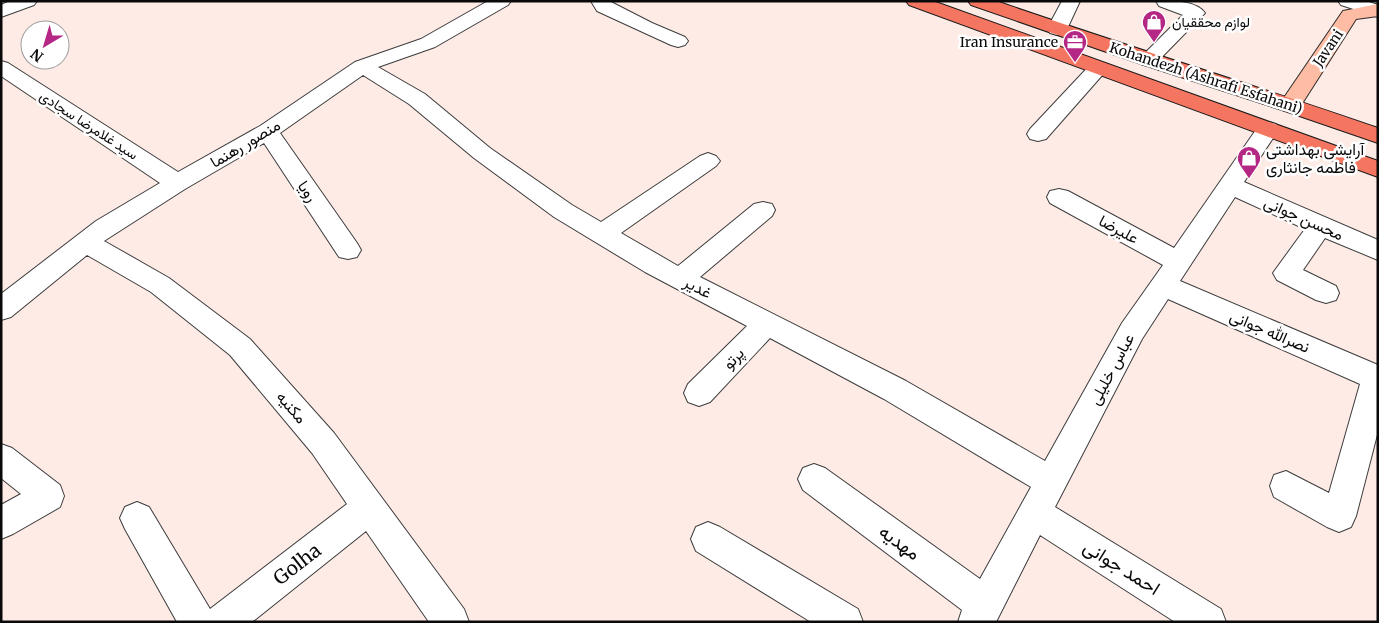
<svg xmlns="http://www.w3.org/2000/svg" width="1379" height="623" viewBox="0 0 1379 623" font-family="Merriweather,Vazirmatn,serif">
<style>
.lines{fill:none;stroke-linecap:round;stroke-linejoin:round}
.street-casing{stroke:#3c3c3c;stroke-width:2}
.secondary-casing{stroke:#2b2b2b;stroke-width:2}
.primary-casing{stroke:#1a1a1a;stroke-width:2}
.street{fill:#fff;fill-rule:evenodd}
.secondary{fill:#fdbca3;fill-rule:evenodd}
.primary{fill:#f57660;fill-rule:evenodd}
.labels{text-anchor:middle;stroke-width:5;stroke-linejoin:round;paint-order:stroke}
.far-poi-label{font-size:14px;fill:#090909;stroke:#fff;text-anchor:start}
.far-street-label{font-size:14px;fill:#090909;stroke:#fff}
.street-label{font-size:16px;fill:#090909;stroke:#fff}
.poi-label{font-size:16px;fill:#090909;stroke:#fff;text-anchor:start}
.near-street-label{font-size:19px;fill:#090909;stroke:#fff}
</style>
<rect width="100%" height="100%" fill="#feebe6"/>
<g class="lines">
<!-- street casing -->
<g class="street-casing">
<path id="street" d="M 10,1 L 37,1 L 34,5 L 1,17 L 1,5 Z
M 488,1 L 511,1 L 508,5 L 435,47 L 378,67 L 425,94 L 490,148 L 572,205 L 601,222 L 700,156 L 708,153 L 716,156 L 720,161 L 716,166 L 621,233 L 678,266 L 754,204 L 763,202 L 772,204 L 775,210 L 772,216 L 700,277 L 906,381 L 1045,461 L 1122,323 L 1163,265 L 1050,203 L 1047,197 L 1050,191 L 1059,189 L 1068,191 L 1174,248 L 1260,124 L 1268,122 L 1276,124 L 1279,129 L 1244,182 L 1378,240 L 1378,260 L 1325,238 L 1303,270 L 1336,286 L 1339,293 L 1336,300 L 1326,303 L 1316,300 L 1277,280 L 1273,273 L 1305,229 L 1235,197 L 1180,281 L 1378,365 L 1378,431 L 1356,516 L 1351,527 L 1339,532 L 1327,527 L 1274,497 L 1270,486 L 1274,475 L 1286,471 L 1329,493 L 1360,384 L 1168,299 L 1142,339 L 1055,507 L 1221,609 L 1226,622 L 1175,622 L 1040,535 L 996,622 L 958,622 L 962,610 L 803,490 L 798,479 L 803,468 L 814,464 L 825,468 L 980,579 L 1031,487 L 884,399 L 770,338 L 710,402 L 699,406 L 688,402 L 684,393 L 688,384 L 747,326 L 645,272 L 554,217 L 474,158 L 409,104 L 363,75 L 280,133 L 357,243 L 361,250 L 357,257 L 348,259 L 339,257 L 264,143 L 185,189 L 104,241 L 169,278 L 250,339 L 334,433 L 464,609 L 469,622 L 429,622 L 366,531 L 252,622 L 177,622 L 125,529 L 120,518 L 125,507 L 137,502 L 149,507 L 210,609 L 347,504 L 312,453 L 230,355 L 151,292 L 87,255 L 11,317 L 1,320 L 1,294 L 96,221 L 160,183 L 1,76 L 1,61 L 8,63 L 178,172 L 260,126 L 355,62 L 421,39 Z
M 591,1 L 609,1 L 652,23 L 685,37 L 688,41 L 685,45 L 678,47 L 671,45 L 597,11 Z
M 1062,1 L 1080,1 L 1067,29 L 1064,33 L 1057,35 L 1050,33 L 1047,29 Z
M 1156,1 C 1171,1 1196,0 1205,13 L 1155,64 L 1148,66 L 1141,64 L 1138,60 L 1183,15 L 1159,6 Z
M 1338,1 L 1366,1 L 1378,5 L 1378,17 L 1341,5 Z
M 1098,62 L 1105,64 L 1108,68 L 1105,72 L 1046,139 L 1038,141 L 1030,139 L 1027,134 L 1030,129 L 1091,64 Z
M 1,444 L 12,448 L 60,485 L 64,496 L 60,507 L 13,534 L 1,539 L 1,505 L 21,494 L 1,478 Z
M 708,522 L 720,527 L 858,609 L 863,622 L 811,622 L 696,551 L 691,539 L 696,527 Z"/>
</g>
<!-- secondary casing -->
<g class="secondary-casing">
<path id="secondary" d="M 1378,4 L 1378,16 L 1356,19 L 1298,110 L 1290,111 L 1282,110 L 1279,105 L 1343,11 Z"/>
</g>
<!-- primary casing -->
<g class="primary-casing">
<path id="primary" d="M 906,1 L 933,1 L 1378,161 L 1378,177 L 909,5 Z
M 968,1 L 996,1 C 1123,45 1251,84 1378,128 L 1378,143 L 1282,110 L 1141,64 L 971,5 Z"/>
</g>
<!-- street -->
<use href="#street" class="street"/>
<!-- secondary -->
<use href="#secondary" class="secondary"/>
<!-- primary -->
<use href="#primary" class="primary"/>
</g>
<!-- icons -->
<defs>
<g id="shop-pin" transform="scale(1.25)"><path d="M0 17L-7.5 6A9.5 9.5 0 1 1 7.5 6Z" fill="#b42784" stroke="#fff"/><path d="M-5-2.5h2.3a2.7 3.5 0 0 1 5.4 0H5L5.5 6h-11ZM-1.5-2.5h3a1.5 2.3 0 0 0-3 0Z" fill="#fff"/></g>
<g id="office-pin" transform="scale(1.25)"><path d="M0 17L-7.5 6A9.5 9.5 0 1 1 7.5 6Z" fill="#b42784" stroke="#fff"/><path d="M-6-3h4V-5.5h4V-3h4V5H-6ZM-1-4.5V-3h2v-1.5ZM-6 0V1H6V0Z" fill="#fff"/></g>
</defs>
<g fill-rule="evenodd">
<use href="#shop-pin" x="1154" y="22"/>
<use href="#office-pin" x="1075" y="42"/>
<use href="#shop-pin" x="1249" y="158"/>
</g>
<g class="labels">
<!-- far-poi labels -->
<g class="far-poi-label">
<text x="1172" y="27">لوازم محققیان</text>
<text x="1058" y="47" text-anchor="end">Iran Insurance</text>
</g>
<!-- far-street labels -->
<g class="far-street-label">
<text transform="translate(1328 48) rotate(-56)" y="5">Javani</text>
<text transform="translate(1206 78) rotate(18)" y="5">Kohandezh (Ashrafi Esfahani)</text>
<text transform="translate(89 125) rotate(33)" y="5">سید غلامرضا سجادی</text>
</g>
<!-- street labels -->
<g class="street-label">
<text transform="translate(245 143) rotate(-31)" y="6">منصور رهنما</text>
<text transform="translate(308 191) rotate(56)" y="6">رویا</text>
<text transform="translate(1304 218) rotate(24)" y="6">محسن جوانی</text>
<text transform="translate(1119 229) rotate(28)" y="6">علیرضا</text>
<text transform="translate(698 287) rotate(28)" y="6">غدیر</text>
<text transform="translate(1270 331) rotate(23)" y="6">نصرالله جوانی</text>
<text transform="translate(733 358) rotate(-46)" y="6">پرتو</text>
<text transform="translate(1111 369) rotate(-62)" y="6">عباس خلیلی</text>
<text transform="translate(292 407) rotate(49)" y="6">مکنیه</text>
</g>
<!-- poi labels -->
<g class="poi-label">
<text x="1266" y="155">آرایشی بهداشتی<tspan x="1266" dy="18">فاطمه جانثاری</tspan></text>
</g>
<!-- near-street labels -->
<g class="near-street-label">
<text transform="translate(900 542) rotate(36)" y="7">مهدیه</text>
<text transform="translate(297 564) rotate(-38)" y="7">Golha</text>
<text transform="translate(1122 567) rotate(32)" y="7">احمد جوانی</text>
</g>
</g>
<!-- border -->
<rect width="1379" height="623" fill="none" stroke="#090909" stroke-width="5"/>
<!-- north arrow -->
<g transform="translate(45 45) rotate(218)"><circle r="24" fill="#ffffff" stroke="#9d9d9d"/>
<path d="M0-4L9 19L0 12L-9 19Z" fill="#b42784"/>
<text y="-8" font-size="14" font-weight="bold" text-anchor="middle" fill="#090909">N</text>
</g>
</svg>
